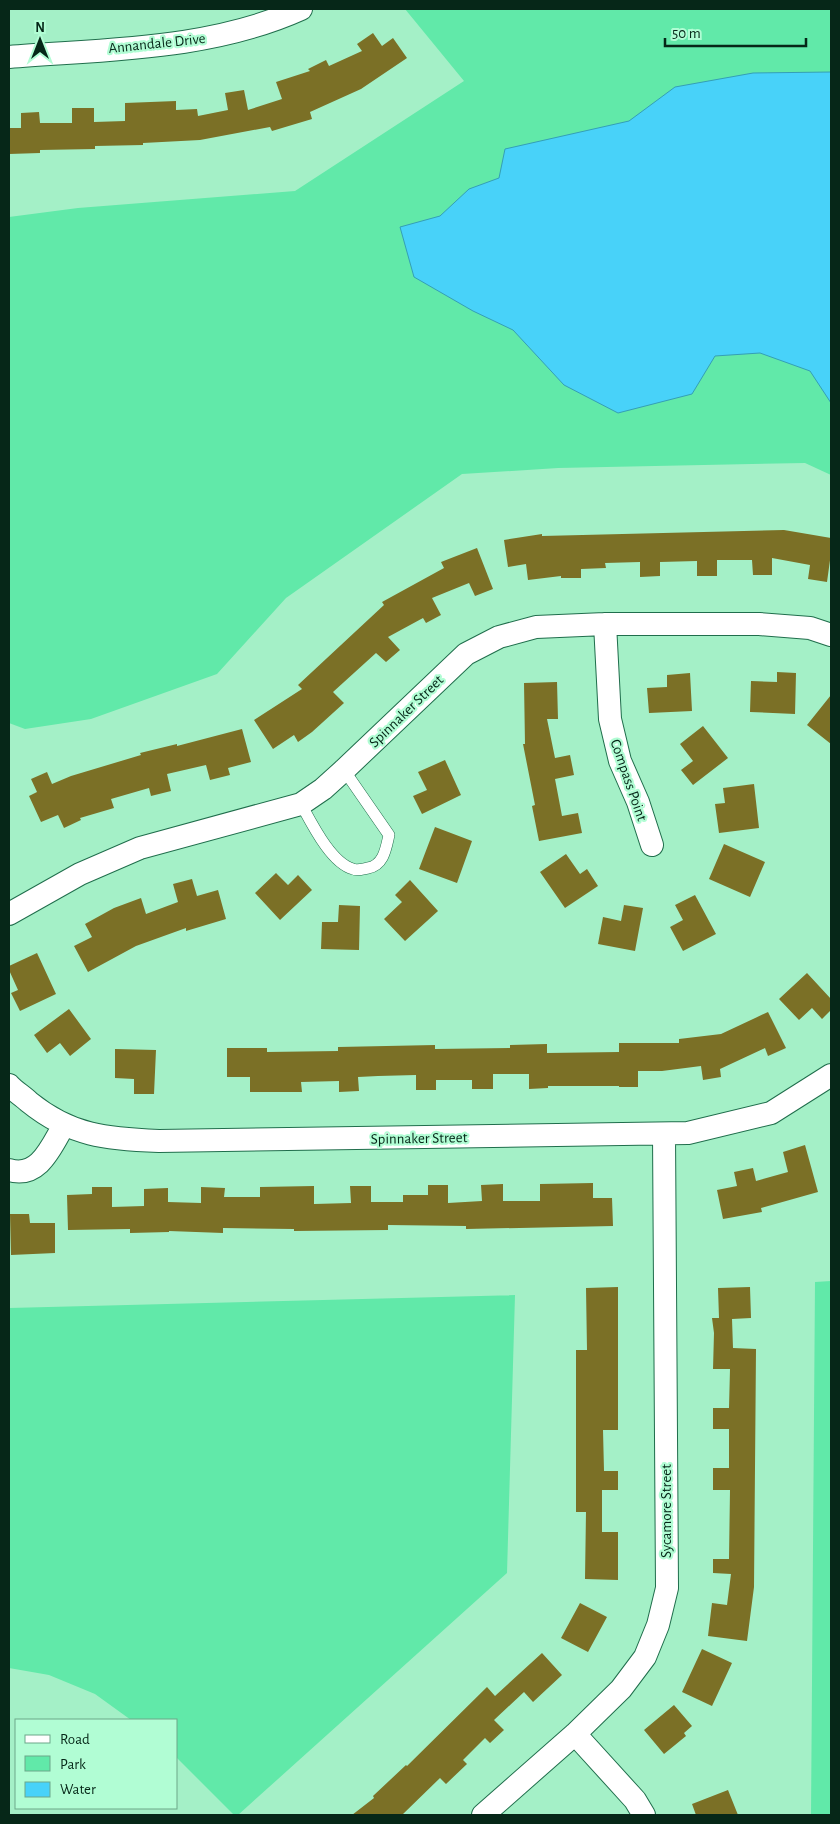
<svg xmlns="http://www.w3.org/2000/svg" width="840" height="1824" viewBox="0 0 840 1824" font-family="'Alegreya Sans',sans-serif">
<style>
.green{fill:#61e9a9}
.water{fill:#48d2f9;stroke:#349fb6}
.building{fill:#7b7026}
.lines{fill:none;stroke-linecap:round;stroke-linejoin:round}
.service-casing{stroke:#206e4c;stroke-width:12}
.minor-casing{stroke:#206e4c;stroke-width:24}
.service{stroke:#fff;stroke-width:11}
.minor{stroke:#fff;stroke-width:22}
.labels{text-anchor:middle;stroke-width:4.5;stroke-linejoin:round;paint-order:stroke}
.street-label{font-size:15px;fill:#062718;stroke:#b1fdd4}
</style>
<rect width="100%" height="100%" fill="#a4f0c7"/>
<!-- green -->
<path class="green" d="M 405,9 L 831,9 L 831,475 L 805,463 L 558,468 L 462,474 L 286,598 L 217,674 L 91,719 L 25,729 L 9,723 L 9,217 L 78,208 L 295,191 L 464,81 Z
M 831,1281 L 831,1815 L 811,1815 L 815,1282 Z
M 515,1295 L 507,1573 L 238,1815 L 234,1815 L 176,1757 L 176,1720 L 131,1720 L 95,1694 L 49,1675 L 9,1668 L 9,1308 Z"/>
<!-- water -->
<path class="water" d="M 831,72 L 831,403 L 810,371 L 760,353 L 715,356 L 692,394 L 618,413 L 564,385 L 513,330 L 473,311 L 414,277 L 400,227 L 440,216 L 469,189 L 499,178 L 505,149 L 629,121 L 675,87 L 753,73 Z"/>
<!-- building -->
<path class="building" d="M 373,33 L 382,46 L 393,38 L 407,58 L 361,89 L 310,112 L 312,119 L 272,131 L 270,127 L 200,140 L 143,143 L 143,145 L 95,146 L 95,149 L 40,150 L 40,153 L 9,154 L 9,128 L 21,128 L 21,113 L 39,112 L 40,123 L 72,123 L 72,108 L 94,108 L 94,122 L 125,121 L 125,103 L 176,101 L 176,110 L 197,109 L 198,116 L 228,110 L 225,93 L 244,90 L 248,110 L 282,99 L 276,82 L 310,71 L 308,69 L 326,60 L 329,66 L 362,51 L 357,44 Z
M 784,530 L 831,538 L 831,553 L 827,582 L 808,579 L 810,565 L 772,558 L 772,575 L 753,575 L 752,560 L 717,560 L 717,576 L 697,576 L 697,561 L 660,562 L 660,576 L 640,577 L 640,562 L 605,563 L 606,568 L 581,569 L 581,578 L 561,578 L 561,576 L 528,580 L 526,564 L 508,567 L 504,540 L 542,534 L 542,536 Z
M 477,548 L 493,589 L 475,596 L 469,583 L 432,598 L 441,615 L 426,623 L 423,618 L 388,637 L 400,650 L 386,662 L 376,653 L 333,692 L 344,703 L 312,732 L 298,742 L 294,735 L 273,749 L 254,720 L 302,689 L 298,685 L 384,605 L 382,602 L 444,568 L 441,562 Z
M 777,672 L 796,673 L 795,714 L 750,712 L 751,681 L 777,682 Z
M 690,673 L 692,711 L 649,713 L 647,688 L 667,687 L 667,675 Z
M 557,682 L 558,719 L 547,719 L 555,758 L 570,755 L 574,775 L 555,779 L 562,816 L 578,813 L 582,833 L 539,841 L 532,806 L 535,805 L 523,744 L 525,744 L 524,683 Z
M 831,695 L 831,744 L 807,725 Z
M 703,726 L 728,758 L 693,785 L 681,770 L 693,761 L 680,744 Z
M 242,729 L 251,762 L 228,768 L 230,775 L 210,780 L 206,765 L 167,774 L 171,791 L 151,796 L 149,788 L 111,799 L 114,808 L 80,818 L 81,820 L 64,828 L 58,815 L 41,822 L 29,796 L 37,792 L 31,779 L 47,772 L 52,784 L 71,776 L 141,755 L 140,753 L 177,744 L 177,746 Z
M 445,760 L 461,795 L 422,814 L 413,796 L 427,790 L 418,772 Z
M 754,784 L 759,828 L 719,833 L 715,804 L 725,803 L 723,788 Z
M 435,827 L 472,841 L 457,883 L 419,869 Z
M 724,844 L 765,862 L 750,897 L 709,879 Z
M 566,854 L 580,874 L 587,869 L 598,886 L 565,908 L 540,872 Z
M 276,873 L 288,885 L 298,875 L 312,890 L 280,920 L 255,893 Z
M 192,879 L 197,896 L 218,890 L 226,919 L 186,931 L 186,928 L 136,946 L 88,972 L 74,946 L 92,937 L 85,924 L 114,908 L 141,898 L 146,914 L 178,902 L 173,884 Z
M 410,880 L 438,911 L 405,941 L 384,919 L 402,902 L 395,895 Z
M 695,895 L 716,934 L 683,951 L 670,927 L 683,920 L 675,905 Z
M 339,905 L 360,906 L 359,950 L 321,949 L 322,922 L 338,922 Z
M 624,905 L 643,908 L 635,951 L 598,944 L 603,917 L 621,921 Z
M 37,953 L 56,994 L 20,1011 L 11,993 L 18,990 L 9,970 L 9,966 Z
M 807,973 L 831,999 L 831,1010 L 822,1019 L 812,1008 L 799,1020 L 779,999 Z
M 69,1009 L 91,1039 L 70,1056 L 60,1043 L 47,1053 L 34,1035 Z
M 768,1012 L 786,1048 L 768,1056 L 765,1048 L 720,1069 L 721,1077 L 703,1080 L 701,1066 L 662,1071 L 638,1071 L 638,1087 L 619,1087 L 619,1086 L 548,1086 L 548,1088 L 529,1089 L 529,1074 L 493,1074 L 493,1089 L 472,1089 L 472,1080 L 436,1080 L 436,1090 L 416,1090 L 416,1075 L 378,1076 L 358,1077 L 359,1091 L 339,1092 L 339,1081 L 301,1082 L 302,1092 L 250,1092 L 250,1077 L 227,1077 L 227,1048 L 267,1048 L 267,1052 L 338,1051 L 338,1047 L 435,1045 L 435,1049 L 510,1048 L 510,1045 L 547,1044 L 547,1053 L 619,1052 L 619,1043 L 679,1043 L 679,1039 L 721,1034 Z
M 115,1049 L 156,1050 L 154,1094 L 134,1094 L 134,1079 L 115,1078 Z
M 805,1145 L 818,1192 L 761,1208 L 762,1212 L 723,1219 L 717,1190 L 737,1186 L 734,1172 L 753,1168 L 756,1181 L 788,1172 L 783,1152 Z
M 593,1183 L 593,1198 L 612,1198 L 613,1226 L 466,1229 L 466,1226 L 388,1225 L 388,1230 L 294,1231 L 294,1229 L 223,1228 L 223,1233 L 169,1231 L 169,1232 L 130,1233 L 130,1229 L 68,1230 L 67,1195 L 92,1194 L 92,1187 L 112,1187 L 112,1207 L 144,1206 L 144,1189 L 168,1188 L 168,1202 L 201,1203 L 201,1187 L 225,1188 L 224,1197 L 260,1197 L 260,1187 L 314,1186 L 314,1204 L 351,1203 L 350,1186 L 371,1186 L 371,1202 L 403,1202 L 403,1195 L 428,1195 L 428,1185 L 448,1185 L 448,1203 L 482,1201 L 481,1185 L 503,1184 L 503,1201 L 540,1201 L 540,1184 Z
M 10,1214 L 29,1214 L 30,1223 L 55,1223 L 55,1253 L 11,1255 Z
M 618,1287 L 618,1430 L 603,1430 L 604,1471 L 618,1471 L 618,1490 L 602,1490 L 602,1532 L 618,1532 L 618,1580 L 585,1579 L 586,1512 L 576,1512 L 576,1350 L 587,1350 L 586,1288 Z
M 750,1287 L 751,1318 L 732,1319 L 733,1348 L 756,1349 L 754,1587 L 747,1641 L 708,1636 L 712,1603 L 727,1605 L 731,1574 L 713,1573 L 713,1559 L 729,1559 L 730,1490 L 713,1490 L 713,1468 L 729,1468 L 729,1429 L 713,1429 L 713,1408 L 729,1408 L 730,1369 L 713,1369 L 714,1333 L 712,1318 L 719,1318 L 718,1288 Z
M 580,1603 L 607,1617 L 588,1652 L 561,1638 Z
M 702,1649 L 732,1663 L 712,1706 L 682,1692 Z
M 542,1653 L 562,1675 L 533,1702 L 524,1692 L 494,1720 L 504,1730 L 490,1743 L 485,1738 L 463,1760 L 467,1764 L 446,1784 L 440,1778 L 402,1815 L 352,1815 L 374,1798 L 373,1796 L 406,1765 L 407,1766 L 487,1687 L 495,1696 Z
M 674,1705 L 692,1726 L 684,1733 L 686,1736 L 664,1754 L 644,1730 Z
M 728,1790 L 738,1815 L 696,1815 L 692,1804 Z"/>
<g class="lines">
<!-- service casing -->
<g class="service-casing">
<path id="service" d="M 301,804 C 312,824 331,863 353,869 C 357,871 363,869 368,868 C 384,865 386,848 389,835 L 344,770"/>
</g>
<!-- minor casing -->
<g class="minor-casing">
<path id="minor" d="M 9,57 C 107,49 210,50 301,9
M 605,624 L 610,719 L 620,761 L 638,802 L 652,845
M 9,914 L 80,874 L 140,848 L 301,804 L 323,789 L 344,770 L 466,654 L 499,637 L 536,627 L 605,624 L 759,624 L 810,628 L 831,635
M 9,1085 C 14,1091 23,1096 29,1102 C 71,1136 107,1139 159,1141 L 688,1133 L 771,1113 L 831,1075
M 9,1170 C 39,1179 51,1147 64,1125
M 575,1734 L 635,1800 L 644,1815
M 483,1815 L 575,1734 L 621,1689 L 645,1657 L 658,1625 L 667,1588 L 664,1134"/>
</g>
<!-- service -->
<use href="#service" class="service"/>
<!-- minor -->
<use href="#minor" class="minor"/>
</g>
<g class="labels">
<!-- street labels -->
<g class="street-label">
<text transform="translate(157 43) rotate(-6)" y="5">Annandale Drive</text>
<text transform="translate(406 711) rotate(-44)" y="5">Spinnaker Street</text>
<text transform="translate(629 780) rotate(71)" y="5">Compass Point</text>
<text transform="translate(419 1138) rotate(-1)" y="5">Spinnaker Street</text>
<text transform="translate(666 1511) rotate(-90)" y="5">Sycamore Street</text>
</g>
</g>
<!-- border -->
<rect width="840" height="1824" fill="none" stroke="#062718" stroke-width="20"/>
<!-- legend -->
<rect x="15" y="1719" width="162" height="90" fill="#b1fdd4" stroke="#6da789"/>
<rect x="25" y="1735" width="25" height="8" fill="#ffffff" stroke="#6da789"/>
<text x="60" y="1744" font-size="15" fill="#062718">Road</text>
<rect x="25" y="1756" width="25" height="15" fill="#61e9a9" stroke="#6da789"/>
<text x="60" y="1769" font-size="15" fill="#062718">Park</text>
<rect x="25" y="1782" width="25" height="15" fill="#48d2f9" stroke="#6da789"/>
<text x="60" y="1794" font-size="15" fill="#062718">Water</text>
<!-- north arrow -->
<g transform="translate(40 40)" stroke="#b1fdd4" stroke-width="4" paint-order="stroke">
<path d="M0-4L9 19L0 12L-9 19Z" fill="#062718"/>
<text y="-8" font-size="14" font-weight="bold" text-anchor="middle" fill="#062718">N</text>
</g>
<!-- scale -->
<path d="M665 38v8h141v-8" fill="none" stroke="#062718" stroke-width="2.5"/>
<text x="672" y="38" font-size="15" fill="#062718" stroke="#b1fdd4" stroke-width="4" paint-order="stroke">50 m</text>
</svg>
